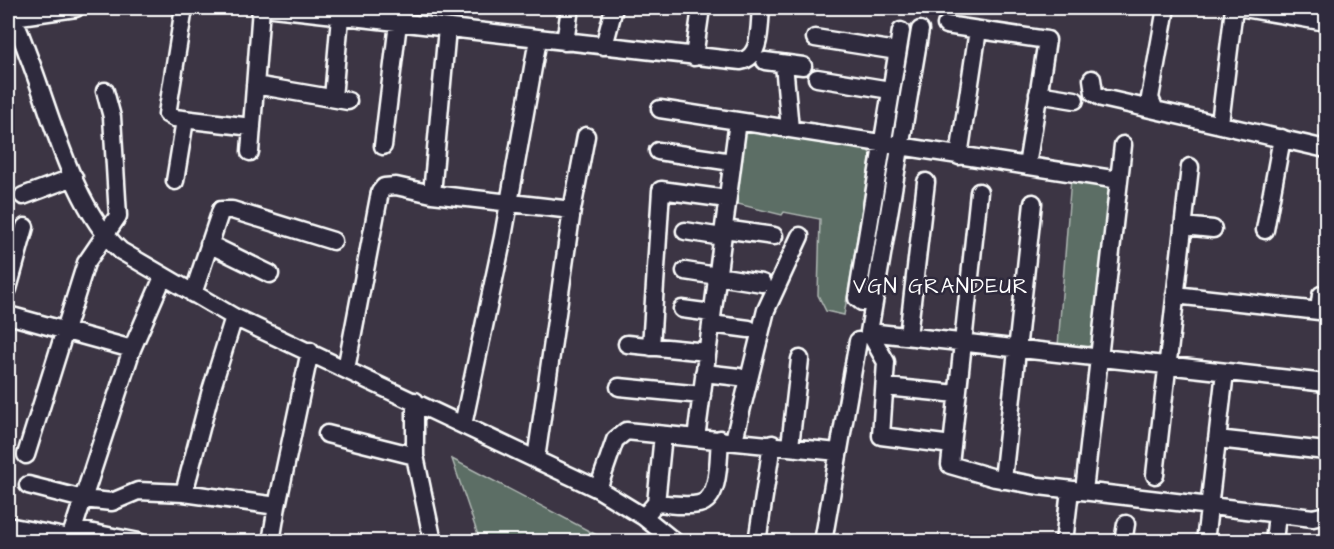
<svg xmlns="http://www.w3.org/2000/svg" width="1334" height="549" viewBox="0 0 1334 549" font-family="'Architects Daughter',sans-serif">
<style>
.green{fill:#5c6e65;stroke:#aeb6b2;stroke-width:1.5}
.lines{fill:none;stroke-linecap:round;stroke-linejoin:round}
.minor-casing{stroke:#fff;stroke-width:21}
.minor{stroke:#2f2a3d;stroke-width:16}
.labels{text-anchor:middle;stroke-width:5;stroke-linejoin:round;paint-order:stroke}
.neighbourhood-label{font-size:21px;letter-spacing:1.5px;fill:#fff;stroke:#2f2a3d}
</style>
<rect width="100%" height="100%" fill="#3c3544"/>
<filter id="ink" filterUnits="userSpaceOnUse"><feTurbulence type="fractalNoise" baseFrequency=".0167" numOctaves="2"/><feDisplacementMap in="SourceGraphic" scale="12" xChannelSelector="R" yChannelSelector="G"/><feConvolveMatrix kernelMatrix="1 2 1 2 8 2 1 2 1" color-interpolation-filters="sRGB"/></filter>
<g filter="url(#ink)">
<!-- green -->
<path class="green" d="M 748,131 L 868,150 L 871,155 L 844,315 L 826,311 L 818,295 L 820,219 L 784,212 L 782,215 L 734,203 L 743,135 Z
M 1071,178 L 1107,184 L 1111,191 L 1095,341 L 1085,349 L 1058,346 Z
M 452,459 L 608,541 L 480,541 Z"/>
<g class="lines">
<!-- minor casing -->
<g class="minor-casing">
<path id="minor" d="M 184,8 L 167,114 L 174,118 L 252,127
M 273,8 L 741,61 C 762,57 759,25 761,8
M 1166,8 L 1150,98 L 1155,110 L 1326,149
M 1244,8 L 1326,22
M 8,9 C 17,23 22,39 28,55 C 52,116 73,208 121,251 L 234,317 L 598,489 L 644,517 L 675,542
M 13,17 L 76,8
M 946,25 L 1047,40 L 1027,166
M 920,30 L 869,332 L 886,362 L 881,436 L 952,445
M 815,38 L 897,51
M 565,42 L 570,8
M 604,46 L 614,8
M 694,57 L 701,8
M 765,61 L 803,66
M 784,64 L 790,129
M 817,78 L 890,90
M 1092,79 L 1094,93 L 1102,98 L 1155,110
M 255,85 L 348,101
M 1038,94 L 1075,100
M 333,98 L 340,17
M 660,109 L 1119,180
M 1220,123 L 1234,8
M 383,146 L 398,23
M 658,151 L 732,162
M 250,152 L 261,8
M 959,156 L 978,30
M 175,181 L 185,120
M 979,192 L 950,465 L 995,478 L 1039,486 L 1313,518 L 1326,515
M 432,194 L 447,28
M 23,196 L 74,177
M 1183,226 L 1213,229
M 724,229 L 774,236
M 1265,230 L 1282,138
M 685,231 L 722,237
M 209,244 L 270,274
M 685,271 L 762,283
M 8,289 L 25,227
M 875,292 L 870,302 L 862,302 L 857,298 L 901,31
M 193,294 L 221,210 L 232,210 L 333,241
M 1175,295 L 1319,311 L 1321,295
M 682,309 L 712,313
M 8,315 L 132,349
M 711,324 L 749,329
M 869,332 L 1326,383
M 908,336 L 926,182
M 627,344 L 707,352
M 651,347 L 661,190 L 727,199
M 346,369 L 380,192 L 384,187 L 396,186 L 432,194 L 572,210
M 704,373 L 739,377
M 619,387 L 702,395
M 886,387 L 957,394
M 415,401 L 415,456 L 433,542
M 463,425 L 503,237 L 538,39
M 327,434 L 415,456
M 696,438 L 738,121
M 1217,439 L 1326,451
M 734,440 L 766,310 L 800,236
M 790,446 L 800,359
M 26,455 L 86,263 L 118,216 L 112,117 L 105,91
M 536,459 L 572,210 L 586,136
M 1155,475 L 1190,167
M 1003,480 L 1033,203
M 28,485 L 83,499 L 112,502 L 138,491 L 184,493 L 277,506 L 310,351
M 598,489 L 615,440 L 626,431 L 838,452
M 1084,491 L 1123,145
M 184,493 L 210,394 L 234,317
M 656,503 L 663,435
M 644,517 L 656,503 C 670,504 686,507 699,504 C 721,499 718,457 720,439
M 8,526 L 70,538
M 73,529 L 139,542
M 69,542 L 132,349 L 163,277
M 271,542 L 277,506
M 757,542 L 772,444
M 823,542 L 858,341
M 1064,542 L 1070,490
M 1123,542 L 1126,524
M 1205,542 L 1225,372
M 1274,542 L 1277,514"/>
</g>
<!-- minor -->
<use href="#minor" class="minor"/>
</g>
</g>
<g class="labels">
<!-- neighbourhood labels -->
<g class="neighbourhood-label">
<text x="941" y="293">VGN GRANDEUR</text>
</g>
</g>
<!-- margin -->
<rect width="1334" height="549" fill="none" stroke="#2f2a3d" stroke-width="30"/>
<rect x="15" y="15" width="1304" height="519" fill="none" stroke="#fff" stroke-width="2" filter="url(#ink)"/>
</svg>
